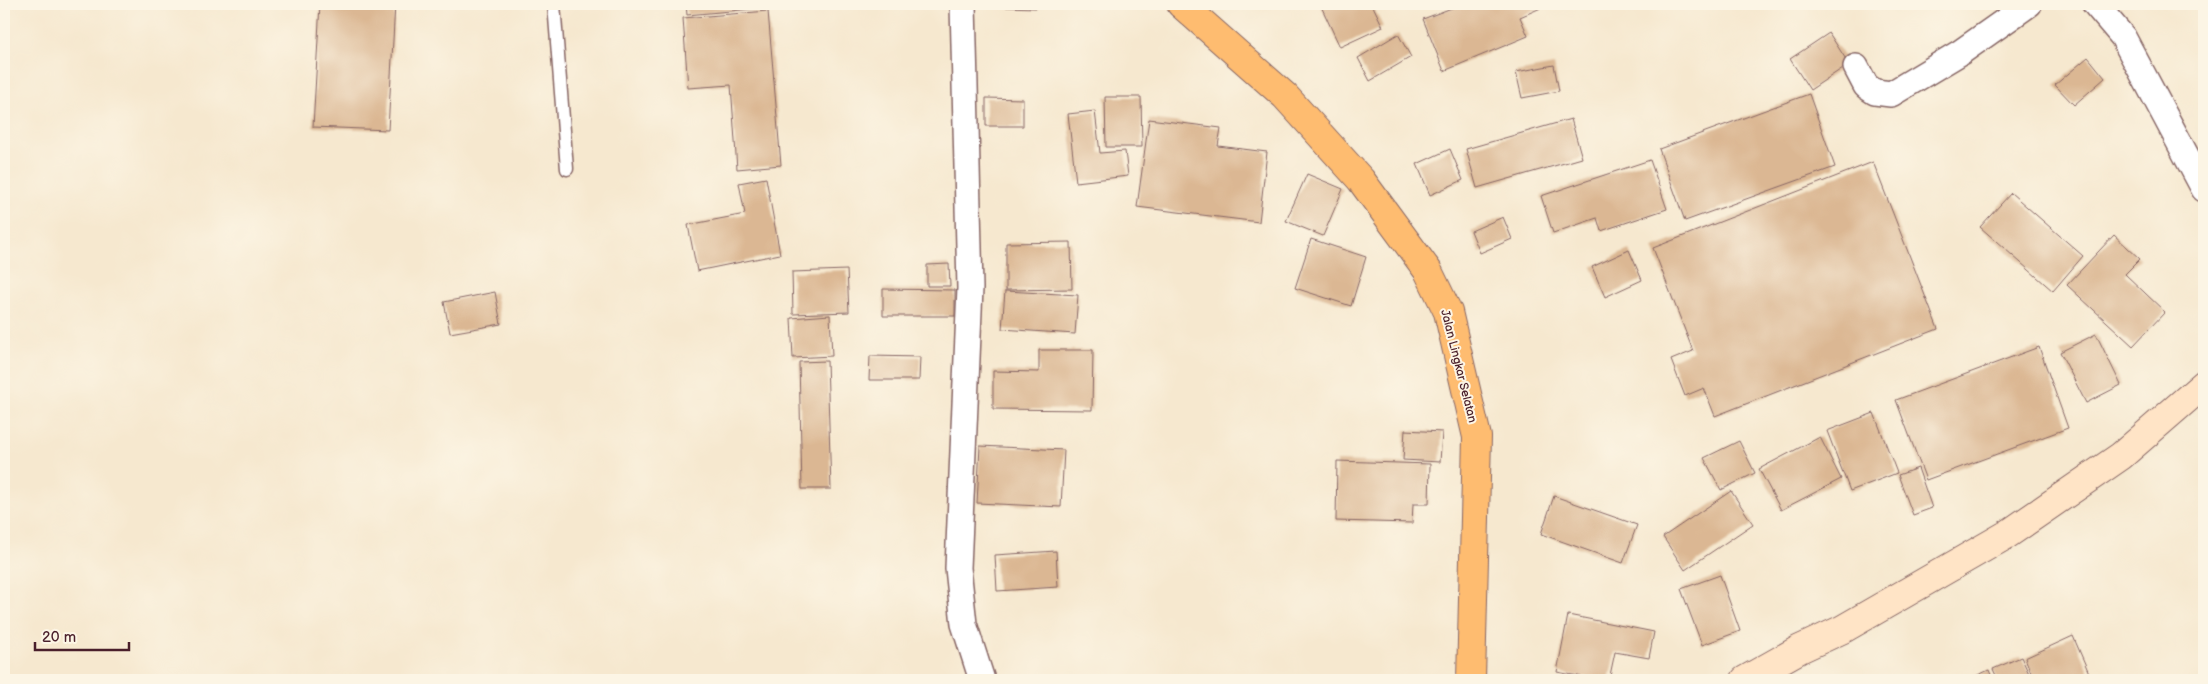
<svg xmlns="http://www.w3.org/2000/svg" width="2208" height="684" viewBox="0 0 2208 684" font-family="'Balsamiq Sans',sans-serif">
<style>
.building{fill:#dbb793}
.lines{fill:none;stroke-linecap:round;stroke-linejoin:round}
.lane-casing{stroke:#866564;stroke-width:15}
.street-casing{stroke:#866564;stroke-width:28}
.secondary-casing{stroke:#866564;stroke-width:30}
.highway-casing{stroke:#866564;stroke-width:30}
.lane{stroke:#fff;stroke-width:12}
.street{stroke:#fff;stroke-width:25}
.secondary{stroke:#ffe4c6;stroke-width:28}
.highway{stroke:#febc70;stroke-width:28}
.labels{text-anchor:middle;stroke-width:4;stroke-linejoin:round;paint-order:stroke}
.street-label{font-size:12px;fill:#4a1f2b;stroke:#fcf5e5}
</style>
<rect width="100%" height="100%" fill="#fcf5e5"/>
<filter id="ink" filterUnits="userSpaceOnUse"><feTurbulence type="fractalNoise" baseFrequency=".02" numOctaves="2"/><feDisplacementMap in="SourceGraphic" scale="10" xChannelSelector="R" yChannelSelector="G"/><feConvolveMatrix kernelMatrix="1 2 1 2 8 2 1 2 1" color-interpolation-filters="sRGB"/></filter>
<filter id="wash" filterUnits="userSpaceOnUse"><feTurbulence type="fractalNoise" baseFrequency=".0096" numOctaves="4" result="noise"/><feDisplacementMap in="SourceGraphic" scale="20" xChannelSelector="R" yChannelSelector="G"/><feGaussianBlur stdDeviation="1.12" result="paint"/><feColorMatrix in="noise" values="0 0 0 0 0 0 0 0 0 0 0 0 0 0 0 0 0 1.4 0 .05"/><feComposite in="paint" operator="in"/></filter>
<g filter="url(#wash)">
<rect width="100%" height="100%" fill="#f6e8cf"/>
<g id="blocks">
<!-- building -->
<path class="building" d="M 320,4 L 395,4 L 388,130 L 313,127 Z
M 686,4 L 763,4 L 763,8 L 687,15 Z
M 971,4 L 1037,4 L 1037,8 L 971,6 Z
M 1320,4 L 1372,4 L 1383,27 L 1340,47 Z
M 1462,4 L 1542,4 L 1543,7 L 1520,17 L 1528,36 L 1444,71 L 1423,19 Z
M 768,11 L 781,165 L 737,169 L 731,85 L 688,88 L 683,18 Z
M 1829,33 L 1849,64 L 1810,90 L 1790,59 Z
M 1398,34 L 1411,57 L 1370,81 L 1358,58 Z
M 2088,57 L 2105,78 L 2074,105 L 2055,85 Z
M 1554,65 L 1559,91 L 1522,98 L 1516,72 Z
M 1809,94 L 1835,167 L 1685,221 L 1659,149 Z
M 1105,97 L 1141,97 L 1142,147 L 1106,147 Z
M 986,98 L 1023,99 L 1023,126 L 986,126 Z
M 1095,111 L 1100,153 L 1125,151 L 1128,176 L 1076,182 L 1068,114 Z
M 1149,119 L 1221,128 L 1218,146 L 1267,152 L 1259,222 L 1137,207 Z
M 1571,119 L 1582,158 L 1477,188 L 1466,149 Z
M 1450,149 L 1463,180 L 1430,195 L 1417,164 Z
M 1650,160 L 1667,209 L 1601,231 L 1597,218 L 1553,233 L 1541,196 Z
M 1873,162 L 1938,329 L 1715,416 L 1704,388 L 1685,396 L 1671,360 L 1693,351 L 1653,248 Z
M 1307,174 L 1343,189 L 1323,236 L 1286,221 Z
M 766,178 L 780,254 L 697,271 L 688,225 L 745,214 L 739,183 Z
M 2011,193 L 2083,256 L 2053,291 L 1980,227 Z
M 1503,217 L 1512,239 L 1480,253 L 1471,231 Z
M 2114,235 L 2140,259 L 2125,274 L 2165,312 L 2133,346 L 2067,285 Z
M 1311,239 L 1366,257 L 1351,306 L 1295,288 Z
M 1071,242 L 1072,289 L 1006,290 L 1006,243 Z
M 1629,250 L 1642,280 L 1605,297 L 1592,267 Z
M 949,264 L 950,286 L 927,286 L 927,265 Z
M 847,270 L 849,312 L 793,314 L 792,272 Z
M 883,289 L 955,290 L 955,316 L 883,316 Z
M 1005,291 L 1078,295 L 1075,334 L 1002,329 Z
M 495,292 L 501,324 L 450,333 L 444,302 Z
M 830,315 L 832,356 L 793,358 L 791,318 Z
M 2096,334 L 2121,385 L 2086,403 L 2060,352 Z
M 2039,347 L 2068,428 L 1926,480 L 1896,400 Z
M 1039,350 L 1093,350 L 1092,410 L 993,409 L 993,371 L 1039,372 Z
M 870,356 L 920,357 L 919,380 L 869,380 Z
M 827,361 L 831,489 L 802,489 L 799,362 Z
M 1874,413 L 1897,473 L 1850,491 L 1827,431 Z
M 1405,430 L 1442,432 L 1440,462 L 1403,460 Z
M 1820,437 L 1841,479 L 1781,510 L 1759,469 Z
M 1739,441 L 1755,473 L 1721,490 L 1704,458 Z
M 980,446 L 1064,450 L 1061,507 L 977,503 Z
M 1337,461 L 1430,464 L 1429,504 L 1413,504 L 1412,523 L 1336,521 Z
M 1918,468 L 1932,508 L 1913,515 L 1898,475 Z
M 1731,491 L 1753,524 L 1685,570 L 1663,537 Z
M 1554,496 L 1637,525 L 1623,563 L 1541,534 Z
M 1056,551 L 1058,587 L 997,591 L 995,555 Z
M 1720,575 L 1740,631 L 1702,645 L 1681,589 Z
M 1568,615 L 1654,632 L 1649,658 L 1615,652 L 1609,680 L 1599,680 L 1557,672 Z
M 2073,636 L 2092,680 L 2034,680 L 2025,658 Z
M 2021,657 L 2032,680 L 1998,680 L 1993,669 Z
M 1989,670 L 1993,680 L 1967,680 Z"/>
</g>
</g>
<g filter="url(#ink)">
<use href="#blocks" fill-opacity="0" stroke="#866564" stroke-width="1"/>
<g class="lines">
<!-- lane casing -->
<g class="lane-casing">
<path id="lane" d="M 554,4 L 567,169"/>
</g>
<!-- street casing -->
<g class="street-casing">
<path id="street" d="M 963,4 L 970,288 L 958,568 L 964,624 L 982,680
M 2095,4 L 2123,37 L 2204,189
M 1856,67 L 1866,86 L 1875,92 L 1891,94 L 1961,52 L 2029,4"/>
</g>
<!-- secondary casing -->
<g class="secondary-casing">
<path id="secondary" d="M 1745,680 L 1800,649 L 1843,629 L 2008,534 L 2121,456 L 2204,384"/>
</g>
<!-- highway casing -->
<g class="highway-casing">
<path id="highway" d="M 1181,4 L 1285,96 L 1361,180 L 1428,271 L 1448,312 L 1477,437 L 1471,680"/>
</g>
<!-- lane -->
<use href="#lane" class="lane"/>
<!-- street -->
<use href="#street" class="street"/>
<!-- secondary -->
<use href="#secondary" class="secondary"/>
<!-- highway -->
<use href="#highway" class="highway"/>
</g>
</g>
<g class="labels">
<!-- street labels -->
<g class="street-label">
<text transform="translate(1459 366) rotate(76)" y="4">Jalan Lingkar Selatan</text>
</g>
</g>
<!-- margin -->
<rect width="2208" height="684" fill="none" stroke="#fcf5e5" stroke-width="20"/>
<!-- scale -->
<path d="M35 642v8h94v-8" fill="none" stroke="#4a1f2b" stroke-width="2.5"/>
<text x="42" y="642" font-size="15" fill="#4a1f2b" stroke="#fcf5e5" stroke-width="4" paint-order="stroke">20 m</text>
</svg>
